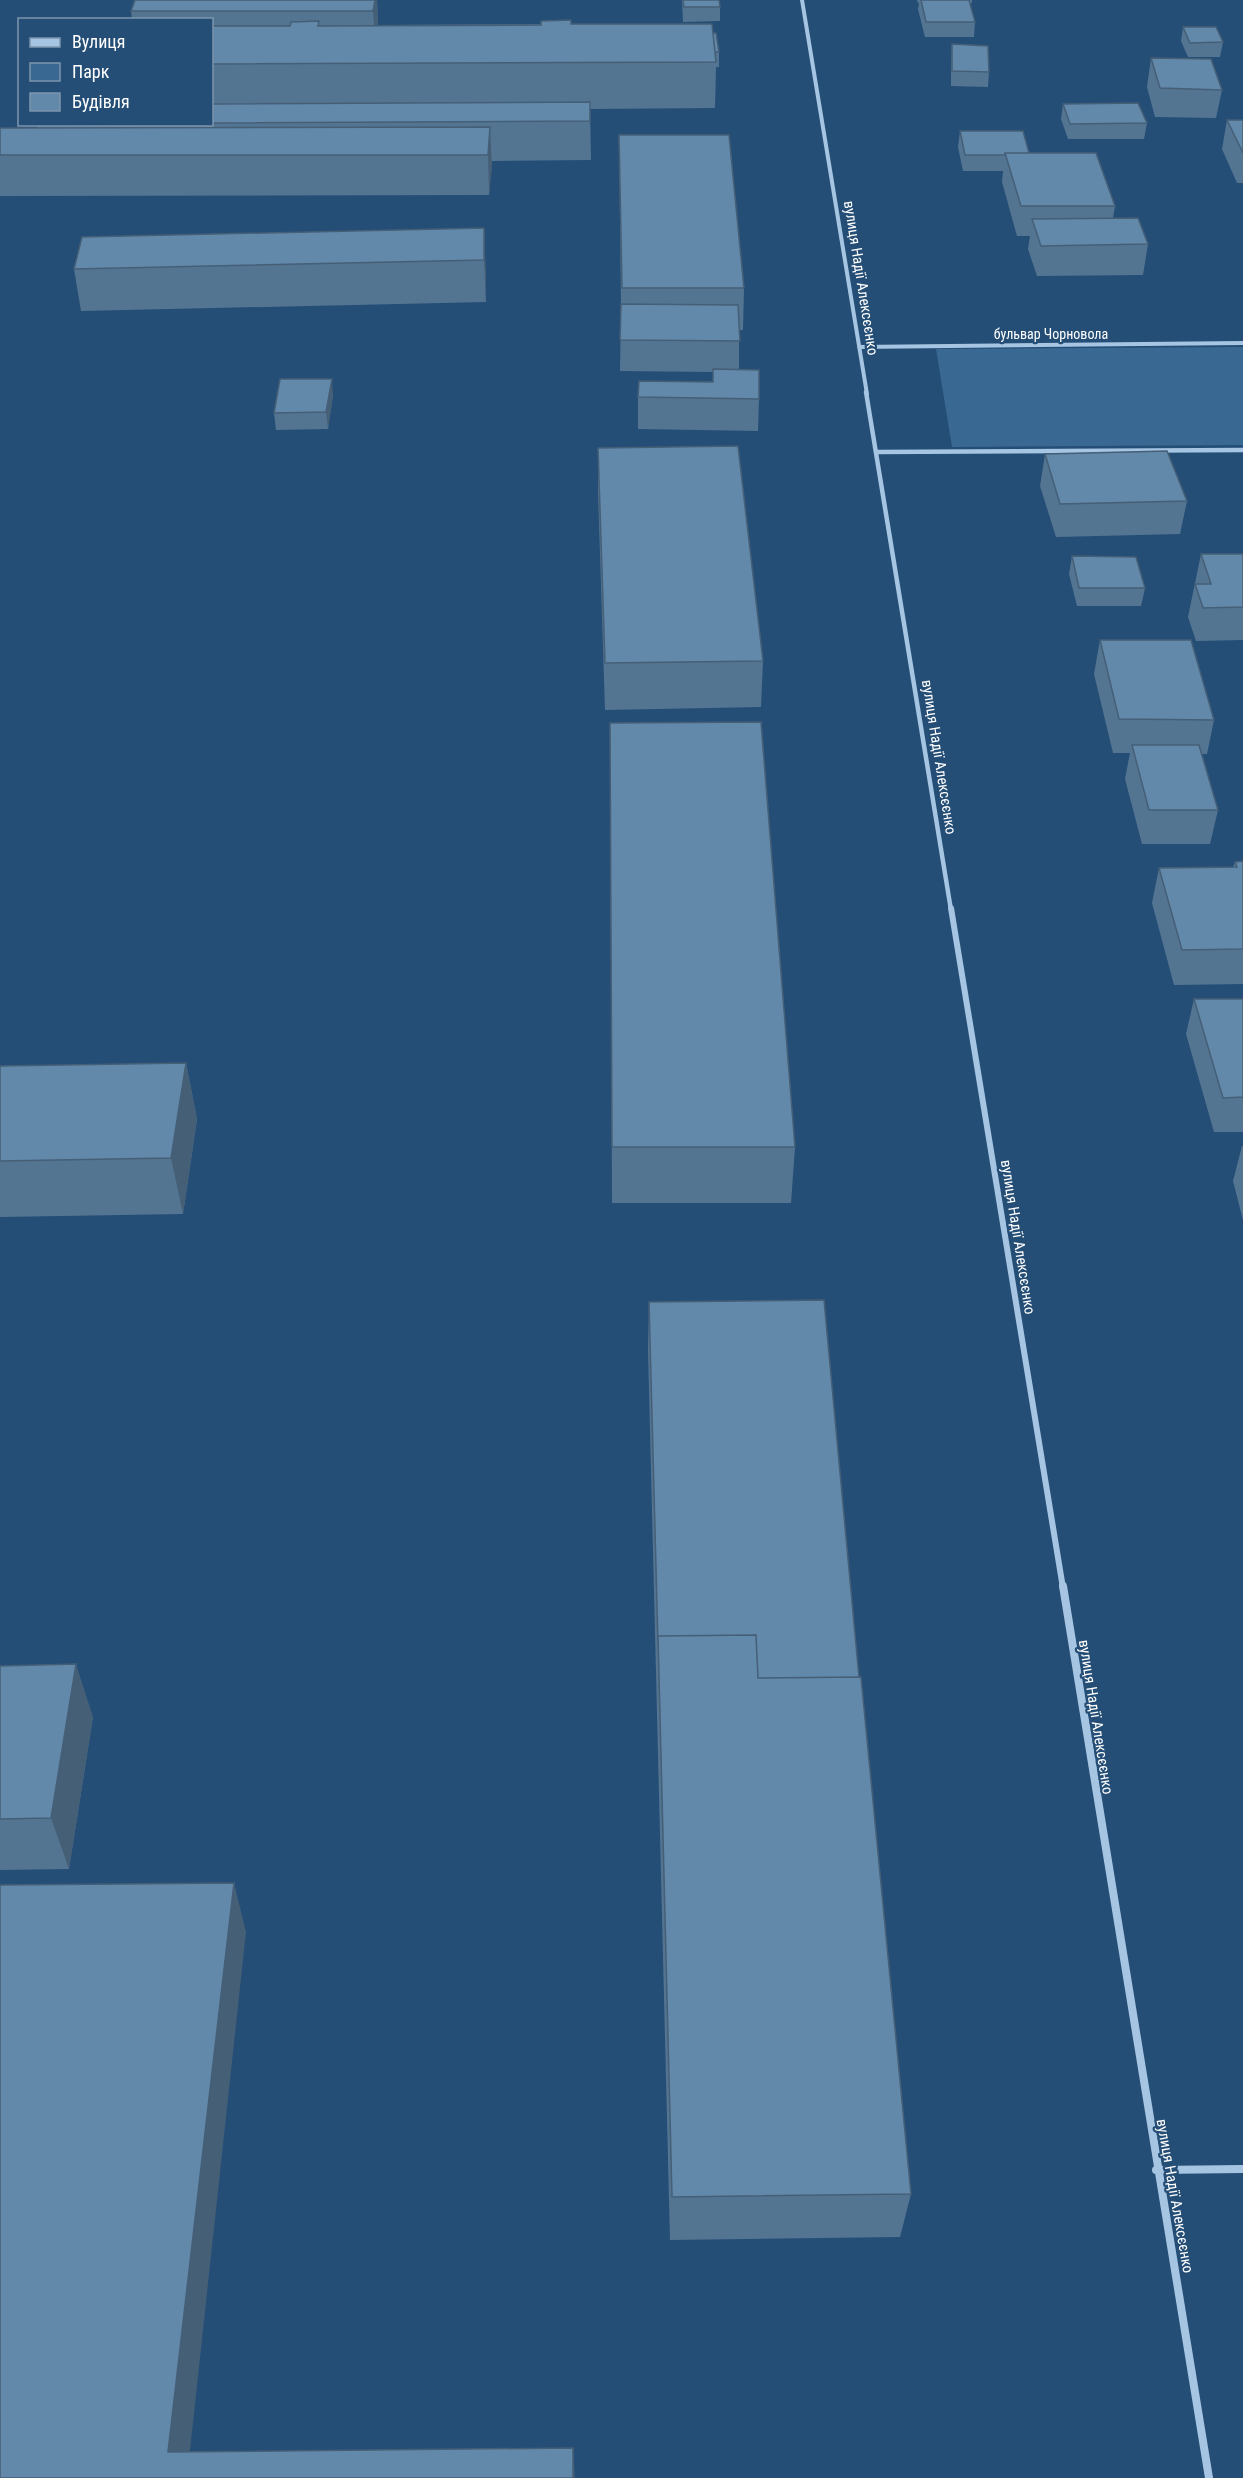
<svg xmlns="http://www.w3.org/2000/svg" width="1243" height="2478" viewBox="0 0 1243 2478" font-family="'Roboto Condensed',sans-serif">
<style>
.green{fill:#396893}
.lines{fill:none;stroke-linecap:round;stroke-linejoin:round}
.street-far3{stroke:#a6c5e2;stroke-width:4}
.street-far2{stroke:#a6c5e2;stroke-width:4.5}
.street-far1{stroke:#a6c5e2;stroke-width:6}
.street{stroke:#a6c5e2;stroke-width:8}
.wall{fill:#547592}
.shaded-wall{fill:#455f77}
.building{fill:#6288aa;stroke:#455f77;stroke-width:1.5}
.labels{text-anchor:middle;stroke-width:4.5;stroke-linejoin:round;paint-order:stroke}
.far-street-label{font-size:14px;fill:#fff;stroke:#254e76}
.street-label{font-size:15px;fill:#fff;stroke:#254e76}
</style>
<rect width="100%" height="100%" fill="#254e76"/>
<!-- green -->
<path class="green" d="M 1243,347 L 1243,445 L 952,447 L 936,349 Z"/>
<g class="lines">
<!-- street-far3 -->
<path class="street-far3" d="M 802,0 L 867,394
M 859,347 L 1243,343"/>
<!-- street-far2 -->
<path class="street-far2" d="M 866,392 L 951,910
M 876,452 L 1243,450"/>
<!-- street-far1 -->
<path class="street-far1" d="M 951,908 L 1063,1588"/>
<!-- street -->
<path class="street" d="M 1063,1586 L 1209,2478
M 1156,2170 L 1243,2169"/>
</g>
<!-- wall -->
<path class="wall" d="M 32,0 L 377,0 L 378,25 L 571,24 L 713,33 L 719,52 L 719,67 L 716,67 L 715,108 L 590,109 L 591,160 L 492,161 L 489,195 L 0,196 L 0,128 L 37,128 L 37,124 L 212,124 L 212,20 L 132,20 L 131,11 L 135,0 Z
M 682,0 L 719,0 L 720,7 L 720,21 L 683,22 Z
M 917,0 L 972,0 L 972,3 L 970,3 L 975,22 L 974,37 L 925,37 L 918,9 L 919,3 L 918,3 Z
M 1183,27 L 1223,42 L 1220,57 L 1188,57 L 1181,41 Z
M 952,44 L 989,72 L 988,87 L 951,86 L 951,59 Z
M 1151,58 L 1222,90 L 1216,118 L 1155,117 L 1147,87 Z
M 1063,104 L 1147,123 L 1144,139 L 1068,139 L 1061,119 Z
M 1227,120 L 1243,120 L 1243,183 L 1237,183 L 1222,149 Z
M 960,131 L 1029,153 L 1115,206 L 1113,218 L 1148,244 L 1143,275 L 1037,276 L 1028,249 L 1030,236 L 1017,236 L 1002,182 L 1003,171 L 963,171 L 958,147 Z
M 619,135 L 744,288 L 743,330 L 739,330 L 739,369 L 759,399 L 758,431 L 638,429 L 638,397 L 713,382 L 713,372 L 620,371 L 621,308 Z
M 484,228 L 486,302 L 81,311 L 74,269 Z
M 333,395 L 328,429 L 276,430 L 274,413 Z
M 598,448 L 763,661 L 761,707 L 605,710 L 598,492 Z
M 1045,454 L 1187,501 L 1180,534 L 1056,537 L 1040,486 Z
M 1201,554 L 1243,554 L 1243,640 L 1196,641 L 1188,617 Z
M 1072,556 L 1145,588 L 1141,606 L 1077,606 L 1069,574 Z
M 1100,640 L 1214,720 L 1207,754 L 1202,754 L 1218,810 L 1210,844 L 1142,844 L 1125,779 L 1130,753 L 1113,753 L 1094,674 Z
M 610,723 L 795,1147 L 791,1203 L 612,1203 Z
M 1243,861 L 1243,984 L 1174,985 L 1152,903 L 1159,868 L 1233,867 L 1235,862 Z
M 1194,999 L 1243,999 L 1243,1132 L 1214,1132 L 1186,1034 Z
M 186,1063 L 197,1119 L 183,1214 L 0,1217 L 0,1066 Z
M 1242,1146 L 1243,1146 L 1243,1220 L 1233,1181 Z
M 649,1302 L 859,1677 L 911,2194 L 900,2237 L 670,2240 L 648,1349 Z
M 0,1666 L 93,1717 L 69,1869 L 0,1870 Z"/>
<!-- shaded-wall -->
<path class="shaded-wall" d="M 375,0 L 377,0 L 378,24 L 375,39 L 373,11 Z
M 490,127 L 492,167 L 489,195 L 488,155 Z
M 484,228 L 486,270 L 486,302 L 484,260 Z
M 332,379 L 333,395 L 328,429 L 326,412 Z
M 186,1063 L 197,1119 L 183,1214 L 171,1158 Z
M 76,1664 L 93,1717 L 69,1869 L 51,1818 Z
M 234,1883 L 246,1932 L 187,2478 L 168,2452 Z
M 573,2448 L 575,2478 L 573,2478 Z"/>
<!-- building -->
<path class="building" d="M 135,0 L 375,0 L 373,11 L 131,11 Z
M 683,0 L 719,0 L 720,7 L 684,7 Z
M 921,0 L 969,0 L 975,22 L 926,22 Z
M 571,20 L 571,24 L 712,24 L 716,62 L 212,64 L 212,26 L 290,26 L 291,22 L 319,21 L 318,26 L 541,25 L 541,21 Z
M 1183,27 L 1216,27 L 1223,42 L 1190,43 Z
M 713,33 L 716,33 L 719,52 L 715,52 Z
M 952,44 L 988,46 L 989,72 L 952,71 Z
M 1151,58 L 1211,59 L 1222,90 L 1160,88 Z
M 590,102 L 590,121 L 212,123 L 212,104 Z
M 1138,103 L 1147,123 L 1070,124 L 1063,104 Z
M 1227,120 L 1243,120 L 1243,153 Z
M 490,127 L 488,155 L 0,155 L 0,128 Z
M 960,131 L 1023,131 L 1029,153 L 1005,153 L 1005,155 L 965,155 Z
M 619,135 L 729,135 L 744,288 L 622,288 Z
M 1005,153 L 1096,153 L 1115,206 L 1021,206 Z
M 1138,218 L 1148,244 L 1041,246 L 1032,219 Z
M 484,228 L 484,260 L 74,269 L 82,237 Z
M 621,304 L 738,305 L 740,341 L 620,340 Z
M 713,369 L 759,370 L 759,399 L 638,397 L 639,381 L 713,382 Z
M 280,379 L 332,379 L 326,412 L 274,413 Z
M 738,446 L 763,661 L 605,663 L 598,448 Z
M 1167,451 L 1187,501 L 1060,504 L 1045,454 Z
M 1201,554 L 1243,554 L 1243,607 L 1203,608 L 1195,584 L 1211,584 Z
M 1072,556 L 1136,557 L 1145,588 L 1079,588 Z
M 1100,640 L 1191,640 L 1214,720 L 1119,719 Z
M 761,722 L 795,1147 L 612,1147 L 610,723 Z
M 1132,745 L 1199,745 L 1218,810 L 1149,810 Z
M 1243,861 L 1243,949 L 1182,950 L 1159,868 L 1237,867 L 1235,862 Z
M 1194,999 L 1243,999 L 1243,1097 L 1223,1098 Z
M 186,1063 L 171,1158 L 0,1161 L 0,1066 Z
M 824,1300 L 859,1677 L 758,1678 L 756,1635 L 658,1636 L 658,1644 L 649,1302 Z
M 756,1635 L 758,1678 L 861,1677 L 911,2194 L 672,2197 L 658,1636 Z
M 76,1664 L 51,1818 L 0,1819 L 0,1666 Z
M 234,1883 L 168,2452 L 573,2448 L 573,2478 L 0,2478 L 0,1885 Z"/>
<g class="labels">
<!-- far-street labels -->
<g class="far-street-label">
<text x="1051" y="339">бульвар Чорновола</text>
</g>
<!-- street labels -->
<g class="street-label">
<text transform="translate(861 278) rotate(81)" y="5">вулиця Надії Алексєєнко</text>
<text transform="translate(939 757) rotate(81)" y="5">вулиця Надії Алексєєнко</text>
<text transform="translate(1018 1237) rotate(81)" y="5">вулиця Надії Алексєєнко</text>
<text transform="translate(1096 1717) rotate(81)" y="5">вулиця Надії Алексєєнко</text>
<text transform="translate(1175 2196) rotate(80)" y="5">вулиця Надії Алексєєнко</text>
</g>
</g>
<!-- legend -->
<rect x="18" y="18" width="195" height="108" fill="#254e76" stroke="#7c95ad" stroke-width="1.5"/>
<rect x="30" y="38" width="30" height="9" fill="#a6c5e2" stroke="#7c95ad" stroke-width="1.5"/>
<text x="72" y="48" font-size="18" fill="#ffffff">Вулиця</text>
<rect x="30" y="63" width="30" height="18" fill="#396893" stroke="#7c95ad" stroke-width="1.5"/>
<text x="72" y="78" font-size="18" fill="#ffffff">Парк</text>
<rect x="30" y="93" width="30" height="18" fill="#6288aa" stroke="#7c95ad" stroke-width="1.5"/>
<text x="72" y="108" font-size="18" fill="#ffffff">Будівля</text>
</svg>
